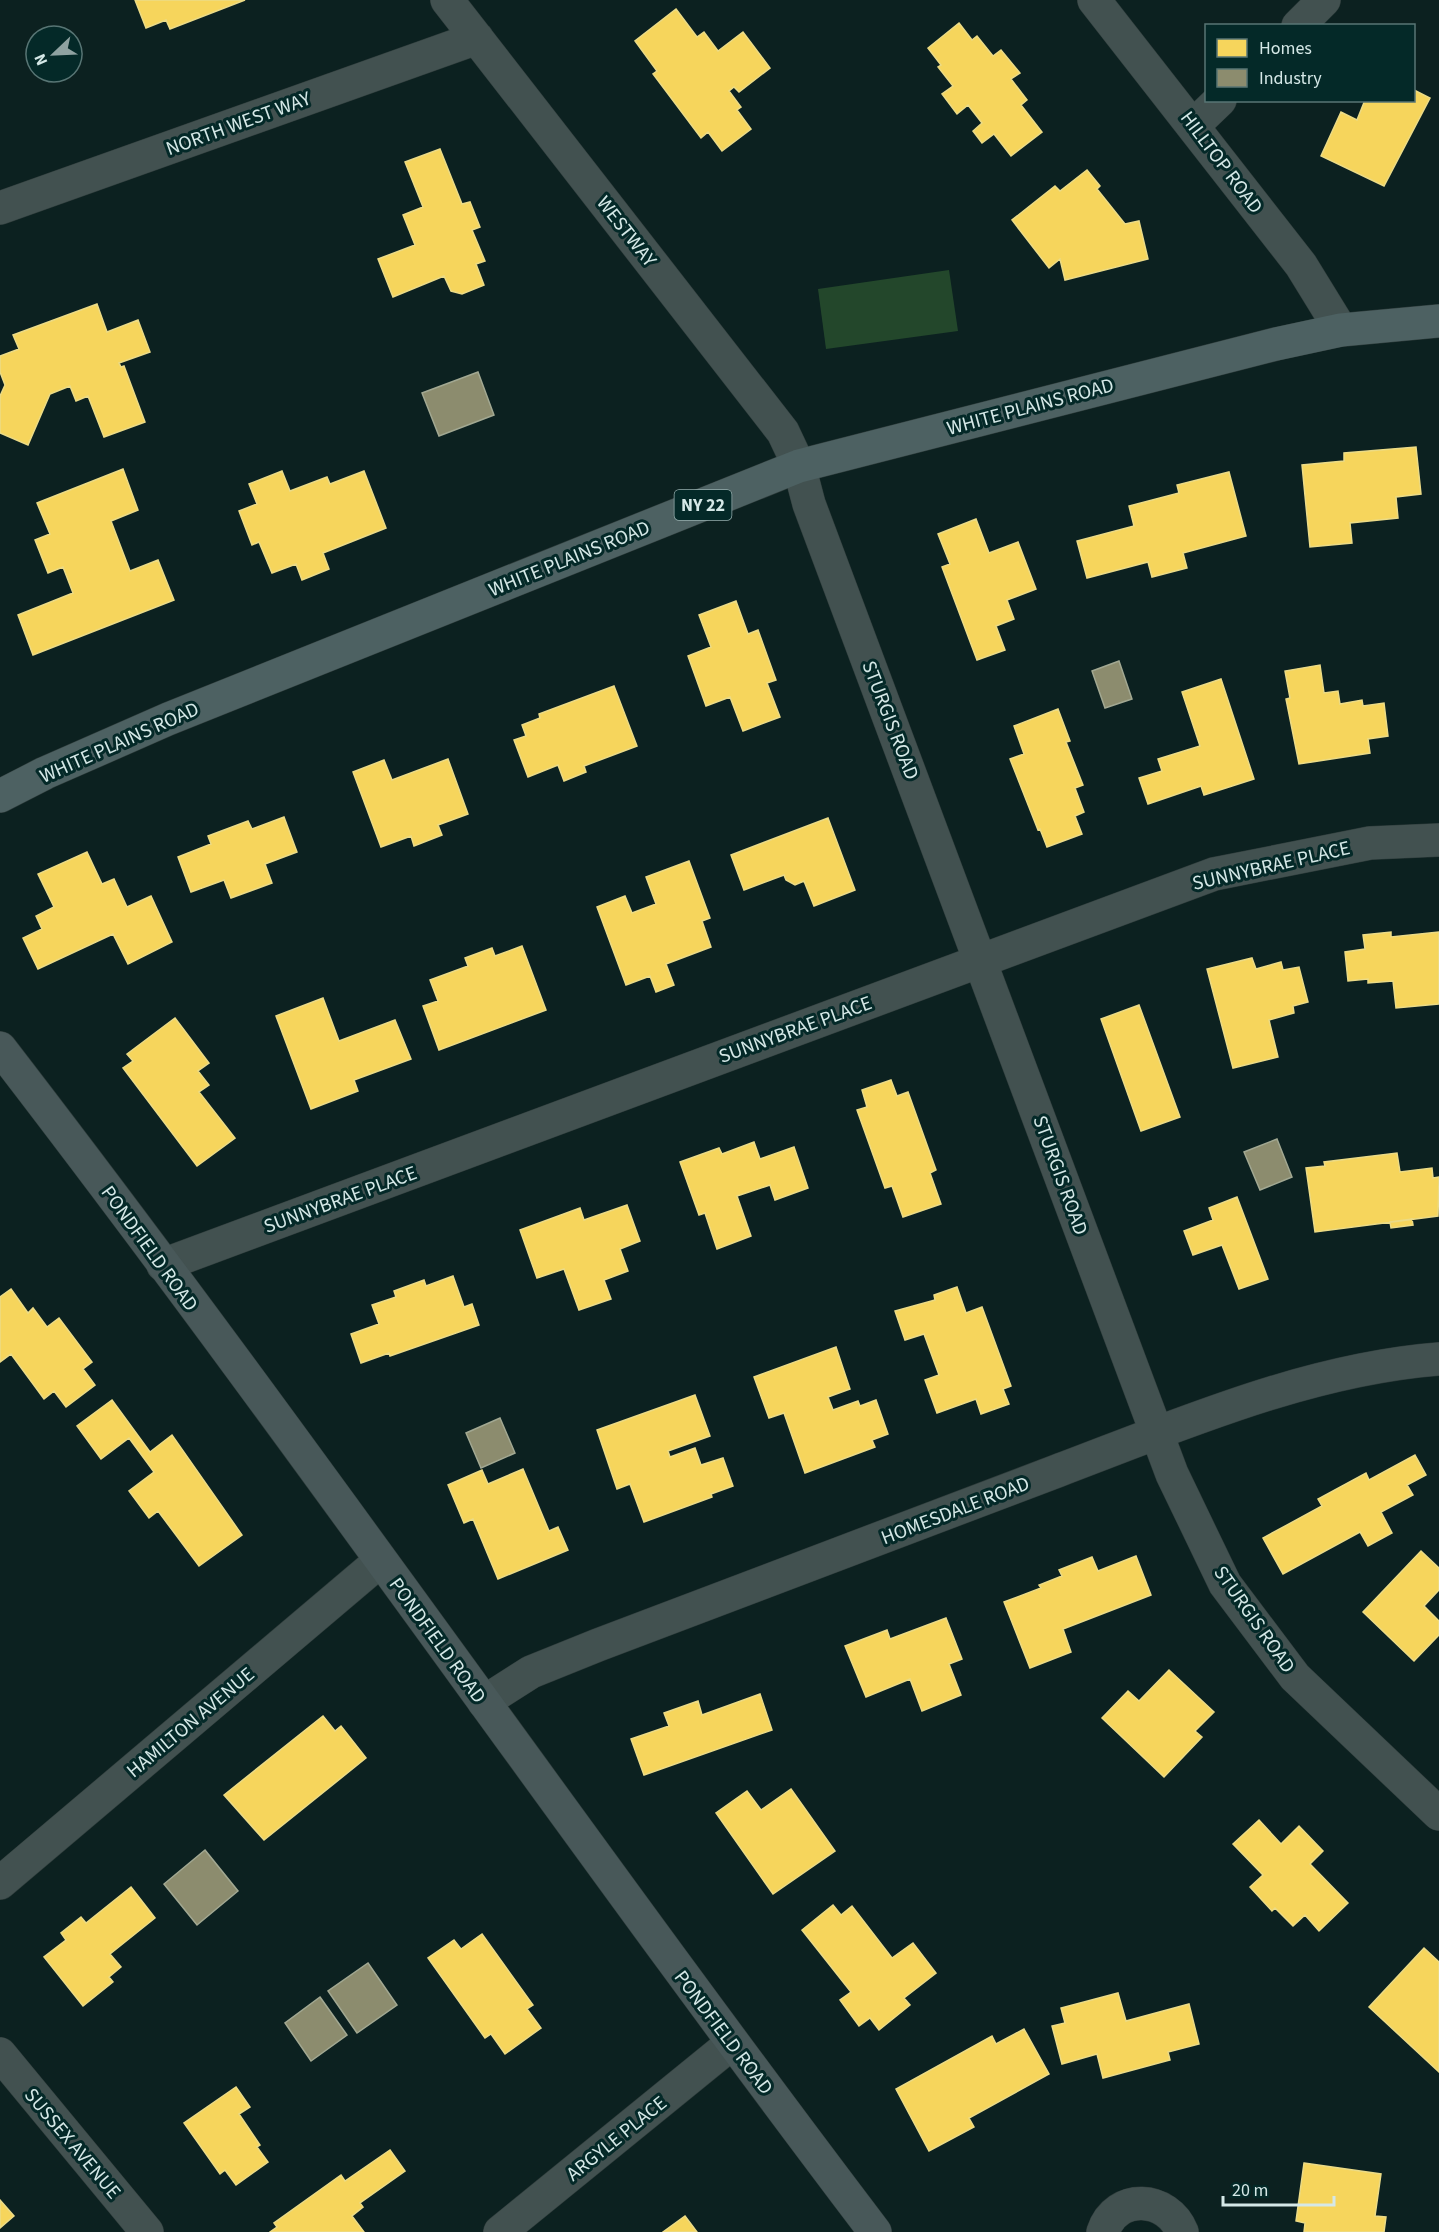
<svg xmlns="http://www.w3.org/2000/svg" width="1439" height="2232" viewBox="0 0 1439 2232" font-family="'Source Sans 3',sans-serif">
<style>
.green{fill:#23472b}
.homes{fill:#f6d55c;stroke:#ecdb86;stroke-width:1.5}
.industry{fill:#8c8c6e;stroke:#a2a892;stroke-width:1.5}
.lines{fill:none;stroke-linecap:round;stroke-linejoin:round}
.street-casing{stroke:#2d3b3a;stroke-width:34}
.secondary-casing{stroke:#2d3b3a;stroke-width:34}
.primary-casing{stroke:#2d3b3a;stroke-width:34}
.street{stroke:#425150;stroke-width:33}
.secondary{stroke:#485859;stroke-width:33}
.primary{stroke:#4d6162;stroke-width:33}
.labels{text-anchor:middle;stroke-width:6;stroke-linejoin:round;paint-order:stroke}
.shield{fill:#042928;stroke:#96afae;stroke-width:1.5}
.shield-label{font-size:18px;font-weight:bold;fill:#d5e8e7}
.street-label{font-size:20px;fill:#d5e8e7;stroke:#042928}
</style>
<rect width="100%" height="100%" fill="#0c2120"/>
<!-- green -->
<path class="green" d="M 949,270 L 958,331 L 826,349 L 818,289 Z"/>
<!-- homes -->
<path class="homes" d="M 135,0 L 245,0 L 170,29 L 166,20 L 146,28 Z
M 676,9 L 697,37 L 704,32 L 718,51 L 743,32 L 770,68 L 739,92 L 734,87 L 729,91 L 741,107 L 737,110 L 751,129 L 722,151 L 708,132 L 701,138 L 653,74 L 657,71 L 635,41 Z
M 959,23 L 972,40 L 977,36 L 993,56 L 1001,50 L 1020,73 L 1011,79 L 1027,100 L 1021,105 L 1042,132 L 1011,156 L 994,134 L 982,143 L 973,131 L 982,123 L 968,105 L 957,114 L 942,94 L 953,86 L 938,67 L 941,65 L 928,48 Z
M 1414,90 L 1430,98 L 1384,186 L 1321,156 L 1341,112 L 1357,120 L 1365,100 L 1414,100 Z
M 440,149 L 462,204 L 470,202 L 480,227 L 472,230 L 485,261 L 476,264 L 484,285 L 462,294 L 451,291 L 444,276 L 393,297 L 378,259 L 415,245 L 403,215 L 423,207 L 405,162 Z
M 1087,170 L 1100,186 L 1097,189 L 1125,224 L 1139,221 L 1148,259 L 1065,280 L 1060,259 L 1049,268 L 1012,220 L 1055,186 L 1060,191 Z
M 97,304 L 107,332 L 138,320 L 150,352 L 119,363 L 121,367 L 124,366 L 145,422 L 104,437 L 88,396 L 76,401 L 70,386 L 50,394 L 28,445 L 0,433 L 0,396 L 5,385 L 0,372 L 0,356 L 19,349 L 13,335 Z
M 1416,447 L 1421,494 L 1396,497 L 1398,518 L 1350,523 L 1352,543 L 1310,547 L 1302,465 L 1344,461 L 1344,453 Z
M 123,469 L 138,510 L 111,521 L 130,571 L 158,560 L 174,600 L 33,655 L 18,615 L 73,593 L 63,567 L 48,573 L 35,540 L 50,534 L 37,503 Z
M 282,471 L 290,491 L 327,477 L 330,484 L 364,471 L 386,528 L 323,553 L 329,569 L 302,580 L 296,564 L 272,573 L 259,542 L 252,545 L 239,511 L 257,504 L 249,484 Z
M 1229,472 L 1246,536 L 1183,553 L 1187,568 L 1152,577 L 1148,562 L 1087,578 L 1077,541 L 1134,526 L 1129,506 L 1179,493 L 1177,485 Z
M 976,519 L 989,553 L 1018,542 L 1036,589 L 1007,600 L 1014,619 L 996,626 L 1005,650 L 977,660 L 942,567 L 950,564 L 938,534 Z
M 736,601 L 748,634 L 758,630 L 776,680 L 767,683 L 780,717 L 743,731 L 730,697 L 706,706 L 688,656 L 711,647 L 699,615 Z
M 1320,665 L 1324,693 L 1338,691 L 1340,704 L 1362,700 L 1363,706 L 1384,703 L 1388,736 L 1368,739 L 1370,753 L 1299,764 L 1286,699 L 1290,698 L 1285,671 Z
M 1221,679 L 1254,779 L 1204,795 L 1201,786 L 1148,804 L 1139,778 L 1162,771 L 1158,759 L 1200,746 L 1182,692 Z
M 614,686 L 637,746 L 584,766 L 586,772 L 564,781 L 558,765 L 528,777 L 514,740 L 526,736 L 522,725 L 540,718 L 539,714 Z
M 1058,709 L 1070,741 L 1066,742 L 1083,785 L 1075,788 L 1084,812 L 1075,816 L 1082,834 L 1047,847 L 1040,829 L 1038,830 L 1010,759 L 1024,754 L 1014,726 Z
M 448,759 L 468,814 L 438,825 L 442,835 L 414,846 L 411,836 L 381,847 L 353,772 L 384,760 L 392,780 Z
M 284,817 L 297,852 L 265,864 L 272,883 L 231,898 L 224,880 L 191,892 L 178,857 L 211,844 L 208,836 L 248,821 L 252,829 Z
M 828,818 L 855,890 L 814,906 L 804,881 L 795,885 L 786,880 L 784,875 L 744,890 L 731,855 Z
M 87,852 L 102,884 L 114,879 L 127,907 L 151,896 L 172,942 L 128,964 L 113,934 L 38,969 L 23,938 L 42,929 L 36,916 L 54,907 L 38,874 Z
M 689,861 L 710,918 L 702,921 L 711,947 L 666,964 L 674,985 L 656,992 L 650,976 L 626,985 L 597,907 L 625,896 L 632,913 L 656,904 L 646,877 Z
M 1391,932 L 1391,937 L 1439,932 L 1439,1004 L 1396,1008 L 1393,981 L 1368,983 L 1368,979 L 1348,981 L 1345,952 L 1365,949 L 1363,935 Z
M 522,946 L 546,1010 L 439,1050 L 423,1006 L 438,1001 L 430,980 L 468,966 L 465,958 L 492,948 L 495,956 Z
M 1252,958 L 1256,969 L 1281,962 L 1283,970 L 1299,967 L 1308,1002 L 1293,1006 L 1294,1013 L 1269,1020 L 1278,1057 L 1233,1068 L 1207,969 Z
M 323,998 L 339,1041 L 395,1020 L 411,1059 L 354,1080 L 358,1091 L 311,1109 L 276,1016 Z
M 1139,1005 L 1180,1117 L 1141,1131 L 1101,1019 Z
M 175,1018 L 209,1063 L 198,1071 L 209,1085 L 199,1092 L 235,1138 L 197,1166 L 123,1068 L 133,1061 L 127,1054 Z
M 891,1080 L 897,1096 L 908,1092 L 936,1170 L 930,1173 L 941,1204 L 903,1217 L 892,1186 L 885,1188 L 857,1110 L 867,1107 L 862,1090 Z
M 754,1142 L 760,1159 L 794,1147 L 808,1188 L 775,1200 L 770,1185 L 737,1196 L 751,1236 L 717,1249 L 705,1213 L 699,1215 L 680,1162 L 719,1148 L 722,1154 Z
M 1397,1153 L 1400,1172 L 1432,1168 L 1433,1178 L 1439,1177 L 1438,1216 L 1315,1232 L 1306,1168 L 1325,1166 L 1324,1162 Z
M 1237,1197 L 1268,1279 L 1239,1289 L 1222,1245 L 1193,1255 L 1184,1231 L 1213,1220 L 1209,1208 Z
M 627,1205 L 640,1241 L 620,1249 L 628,1271 L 604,1280 L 611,1299 L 579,1310 L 564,1269 L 537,1278 L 520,1230 L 580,1208 L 584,1220 Z
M 1412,1219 L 1413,1225 L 1391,1228 L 1390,1222 Z
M 453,1276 L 464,1307 L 472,1304 L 479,1325 L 390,1356 L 389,1353 L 361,1363 L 351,1334 L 379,1324 L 372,1305 L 396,1297 L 394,1291 L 424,1280 L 426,1286 Z
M 957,1287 L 966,1313 L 982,1307 L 1011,1386 L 1003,1389 L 1009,1404 L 981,1414 L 976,1399 L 937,1413 L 925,1380 L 939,1375 L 924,1334 L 905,1340 L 895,1311 L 935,1300 L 934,1295 Z
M 11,1289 L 28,1313 L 33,1308 L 47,1327 L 59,1318 L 92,1362 L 83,1369 L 95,1385 L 66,1407 L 54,1391 L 44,1399 L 11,1354 L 0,1362 L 0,1297 Z
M 836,1347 L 850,1389 L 828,1397 L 833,1410 L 858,1401 L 860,1406 L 876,1400 L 888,1434 L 872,1440 L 875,1447 L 805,1473 L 784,1413 L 769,1418 L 754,1377 Z
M 695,1395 L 710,1436 L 668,1451 L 670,1457 L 695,1448 L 701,1465 L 723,1458 L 733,1486 L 711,1494 L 712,1497 L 644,1522 L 630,1484 L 617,1489 L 597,1430 Z
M 112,1400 L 150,1452 L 172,1435 L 242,1535 L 199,1566 L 158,1511 L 149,1518 L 129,1491 L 154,1472 L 129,1438 L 101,1459 L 77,1426 Z
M 1415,1455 L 1426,1475 L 1407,1485 L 1413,1495 L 1381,1512 L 1392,1533 L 1368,1546 L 1360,1532 L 1283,1574 L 1263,1538 L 1322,1506 L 1318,1499 L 1366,1473 L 1369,1480 Z
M 523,1469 L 549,1531 L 558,1527 L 568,1550 L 498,1579 L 473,1519 L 464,1523 L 448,1485 L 482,1470 L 488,1484 Z
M 1421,1551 L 1439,1568 L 1439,1590 L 1424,1606 L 1439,1621 L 1439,1635 L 1414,1661 L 1363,1612 Z
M 1136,1556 L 1151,1595 L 1063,1629 L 1071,1652 L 1030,1668 L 1004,1602 L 1041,1588 L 1039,1585 L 1062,1576 L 1059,1570 L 1092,1557 L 1098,1571 Z
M 946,1618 L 962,1659 L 949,1664 L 961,1695 L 922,1711 L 910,1679 L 866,1697 L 845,1646 L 887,1630 L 890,1639 Z
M 1169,1670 L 1214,1712 L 1195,1731 L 1202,1737 L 1164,1777 L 1102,1718 L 1128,1691 L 1139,1701 Z
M 760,1694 L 772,1730 L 644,1775 L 631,1739 L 669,1726 L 664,1713 L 698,1701 L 702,1715 Z
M 323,1716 L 335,1731 L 341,1726 L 366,1758 L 264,1840 L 224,1795 Z
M 791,1789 L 835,1851 L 773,1894 L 716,1813 L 747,1791 L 761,1810 Z
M 1259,1820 L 1281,1844 L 1299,1826 L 1323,1851 L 1310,1864 L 1348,1903 L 1319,1931 L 1305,1915 L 1293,1926 L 1275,1908 L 1272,1911 L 1250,1887 L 1263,1875 L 1233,1844 Z
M 131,1887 L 155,1918 L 110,1954 L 121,1967 L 109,1977 L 113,1982 L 83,2006 L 44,1957 L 66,1940 L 61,1933 L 81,1917 L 86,1923 Z
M 833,1905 L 841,1915 L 852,1906 L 892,1958 L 913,1943 L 936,1973 L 904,1998 L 910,2005 L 879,2030 L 870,2018 L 859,2026 L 840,2000 L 851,1992 L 802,1930 Z
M 482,1934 L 533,2005 L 527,2009 L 541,2028 L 505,2054 L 491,2034 L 485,2038 L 428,1958 L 454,1940 L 461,1949 Z
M 1424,1948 L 1439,1962 L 1439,2072 L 1369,2007 Z
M 1118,1993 L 1126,2021 L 1189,2004 L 1199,2044 L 1168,2052 L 1170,2060 L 1103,2078 L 1097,2054 L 1062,2064 L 1052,2026 L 1065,2023 L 1061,2008 Z
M 1024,2029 L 1049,2074 L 969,2118 L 974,2127 L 929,2151 L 896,2089 L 992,2036 L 996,2044 Z
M 236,2087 L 250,2107 L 239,2114 L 260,2145 L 257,2147 L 268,2162 L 236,2185 L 225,2170 L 220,2174 L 184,2123 Z
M 390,2150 L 405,2171 L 360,2203 L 363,2207 L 352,2216 L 364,2232 L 270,2232 L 277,2227 L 274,2223 L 341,2175 L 345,2181 Z
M 1304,2163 L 1381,2174 L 1375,2216 L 1386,2217 L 1384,2232 L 1304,2232 L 1305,2223 L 1296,2221 Z
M 0,2200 L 14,2216 L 0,2228 Z
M 685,2216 L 697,2232 L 663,2232 Z"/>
<!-- industry -->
<path class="industry" d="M 478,372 L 494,415 L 439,436 L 422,393 Z
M 1119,661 L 1132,699 L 1105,708 L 1092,671 Z
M 1277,1139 L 1292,1177 L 1260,1190 L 1244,1152 Z
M 500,1418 L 515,1453 L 481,1468 L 466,1433 Z
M 205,1850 L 238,1891 L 197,1925 L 164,1884 Z
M 368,1963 L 397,2005 L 357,2033 L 328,1991 Z
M 320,1997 L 347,2035 L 311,2061 L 285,2023 Z"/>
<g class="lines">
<!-- street casing -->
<g class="street-casing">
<path id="street" d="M 447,0 L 783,432 L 799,466 L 809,504 L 1172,1474 L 1225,1584 L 1295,1677 L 1439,1814
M 1094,0 L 1301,265 L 1341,330
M 1298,26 L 1324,0
M 1194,125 L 1220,100
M 0,208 L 477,38
M 163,1265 L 1214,874 L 1370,843 L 1439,840
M 484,1702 L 531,1672 L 598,1645 C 751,1587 904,1529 1057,1471 C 1179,1425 1308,1369 1439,1359
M 0,1883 L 380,1561
M 0,2054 L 147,2232
M 500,2232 L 731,2044
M 1103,2232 C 1116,2192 1168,2196 1182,2232"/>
</g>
<!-- secondary casing -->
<g class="secondary-casing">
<path id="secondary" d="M 0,1048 C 300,1437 578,1841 875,2232"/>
</g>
<!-- primary casing -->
<g class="primary-casing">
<path id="primary" d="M 0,796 L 45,773 L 168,719 L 799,466 L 1276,344 L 1341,330 L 1439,321"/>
</g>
<!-- street -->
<use href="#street" class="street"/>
<!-- secondary -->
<use href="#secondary" class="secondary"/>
<!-- primary -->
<use href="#primary" class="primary"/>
</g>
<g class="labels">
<!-- shield labels -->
<rect class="shield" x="674.5" y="490" width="57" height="30" rx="4.5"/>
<g class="shield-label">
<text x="703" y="511">NY 22</text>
</g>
<!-- street labels -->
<g class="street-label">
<text transform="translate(238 123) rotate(-20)" y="7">NORTH WEST WAY</text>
<text transform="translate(1222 162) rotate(53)" y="7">HILLTOP ROAD</text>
<text transform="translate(627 231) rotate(52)" y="7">WESTWAY</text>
<text transform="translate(1030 406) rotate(-15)" y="7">WHITE PLAINS ROAD</text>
<text transform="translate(569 558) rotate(-22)" y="7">WHITE PLAINS ROAD</text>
<text transform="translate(891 720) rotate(69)" y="7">STURGIS ROAD</text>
<text transform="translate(119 742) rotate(-24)" y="7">WHITE PLAINS ROAD</text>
<text transform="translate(1271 865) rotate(-13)" y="7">SUNNYBRAE PLACE</text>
<text transform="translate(795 1029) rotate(-20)" y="7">SUNNYBRAE PLACE</text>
<text transform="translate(1061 1175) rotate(70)" y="7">STURGIS ROAD</text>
<text transform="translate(340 1199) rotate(-20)" y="7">SUNNYBRAE PLACE</text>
<text transform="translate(150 1248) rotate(54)" y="7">PONDFIELD ROAD</text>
<text transform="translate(955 1510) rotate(-21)" y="7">HOMESDALE ROAD</text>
<text transform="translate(1255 1619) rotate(55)" y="7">STURGIS ROAD</text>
<text transform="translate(438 1640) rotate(54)" y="7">PONDFIELD ROAD</text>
<text transform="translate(190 1722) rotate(-40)" y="7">HAMILTON AVENUE</text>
<text transform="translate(724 2032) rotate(53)" y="7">PONDFIELD ROAD</text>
<text transform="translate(616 2138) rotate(-39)" y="7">ARGYLE PLACE</text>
<text transform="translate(73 2143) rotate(50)" y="7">SUSSEX AVENUE</text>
</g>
</g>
<!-- legend -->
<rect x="1205" y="24" width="210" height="78" fill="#042928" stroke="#587574" stroke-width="1.5"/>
<rect x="1217" y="39" width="30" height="18" fill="#f6d55c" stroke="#587574" stroke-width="1.5"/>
<text x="1259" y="54" font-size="18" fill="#d5e8e7">Homes</text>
<rect x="1217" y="69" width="30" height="18" fill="#8c8c6e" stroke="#587574" stroke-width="1.5"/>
<text x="1259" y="84" font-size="18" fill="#d5e8e7">Industry</text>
<!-- north arrow -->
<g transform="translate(54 54) rotate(247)"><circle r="28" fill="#042928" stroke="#587574" stroke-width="1.5"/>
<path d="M0-4.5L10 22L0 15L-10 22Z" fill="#8fa2a1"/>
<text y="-9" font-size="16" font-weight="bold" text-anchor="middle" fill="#d5e8e7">N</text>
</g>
<!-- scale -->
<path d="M1223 2196v9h111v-9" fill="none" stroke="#d5e8e7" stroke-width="3"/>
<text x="1232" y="2196" font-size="18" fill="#d5e8e7" stroke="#042928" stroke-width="4.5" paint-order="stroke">20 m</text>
</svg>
